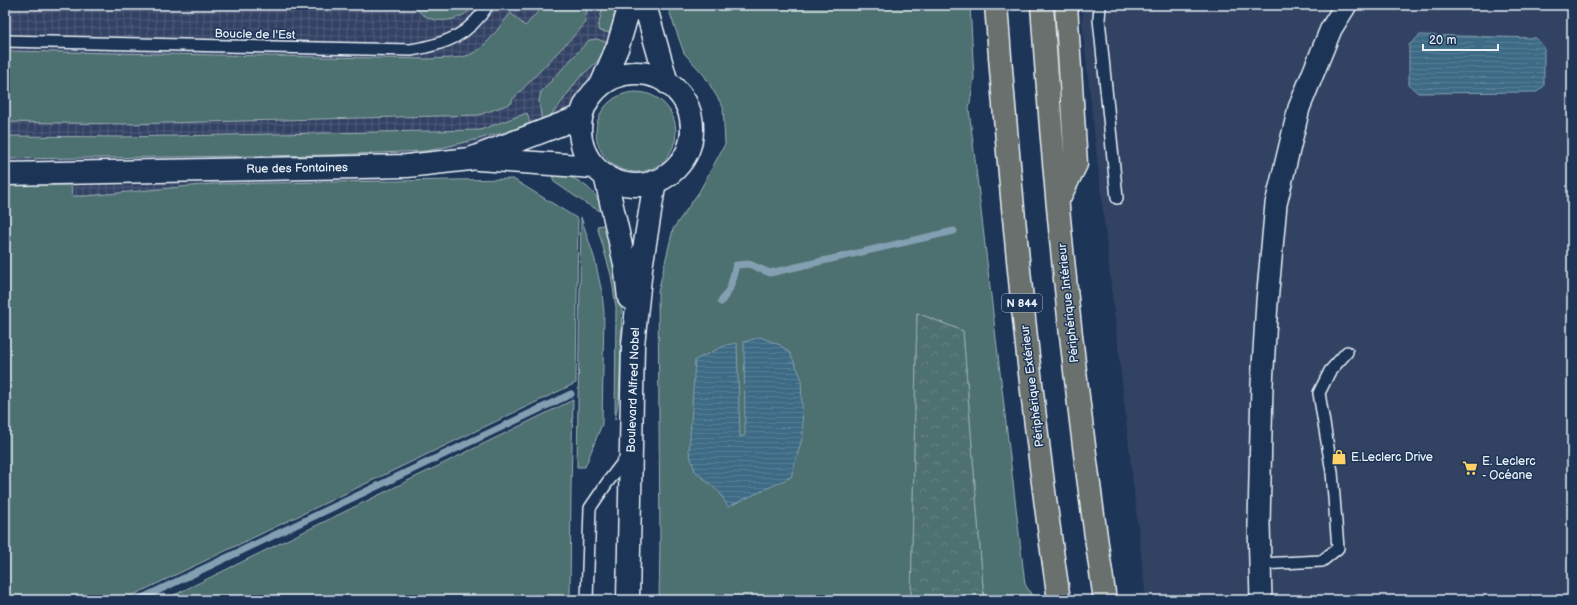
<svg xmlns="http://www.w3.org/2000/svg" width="1577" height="605" viewBox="0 0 1577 605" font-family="'Balsamiq Sans',sans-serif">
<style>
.built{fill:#334263}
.industrial{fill:url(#industrial-grid)}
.grass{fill:#4e7070;stroke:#9bb0b4}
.forest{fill:url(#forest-crowns);stroke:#9bb0b4}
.water{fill:url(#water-rules);stroke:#82a0b2}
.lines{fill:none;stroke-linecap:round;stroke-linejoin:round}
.stream{stroke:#82a0b2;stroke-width:7}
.lane-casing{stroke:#e8f1f8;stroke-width:14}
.street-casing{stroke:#e8f1f8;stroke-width:24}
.secondary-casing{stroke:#e8f1f8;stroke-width:25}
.highway-casing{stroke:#e8f1f8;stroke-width:25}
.lane{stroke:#1d3557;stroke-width:11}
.street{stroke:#1d3557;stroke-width:21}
.secondary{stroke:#1d3557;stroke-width:22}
.highway{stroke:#6a706d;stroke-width:22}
.labels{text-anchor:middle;stroke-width:3;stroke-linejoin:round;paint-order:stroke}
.shield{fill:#1d3557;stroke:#abb9c8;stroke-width:1}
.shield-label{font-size:11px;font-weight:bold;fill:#e8f1f8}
.street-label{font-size:12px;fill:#e8f1f8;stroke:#1d3557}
.poi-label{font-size:12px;fill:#e8f1f8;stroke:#1d3557;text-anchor:start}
</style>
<defs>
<pattern id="industrial-grid" width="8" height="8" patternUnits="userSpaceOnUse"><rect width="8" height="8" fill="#334263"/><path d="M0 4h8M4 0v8" fill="none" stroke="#515e7a"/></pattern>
<pattern id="forest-crowns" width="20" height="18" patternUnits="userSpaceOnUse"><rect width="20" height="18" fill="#4e7070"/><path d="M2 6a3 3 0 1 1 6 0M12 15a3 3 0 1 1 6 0" fill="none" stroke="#688585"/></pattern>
<pattern id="water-rules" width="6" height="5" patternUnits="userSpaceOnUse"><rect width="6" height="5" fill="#3e6a84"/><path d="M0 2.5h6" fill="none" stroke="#5a8096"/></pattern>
</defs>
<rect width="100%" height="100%" fill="#1d3557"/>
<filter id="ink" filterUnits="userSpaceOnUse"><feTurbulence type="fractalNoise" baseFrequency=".025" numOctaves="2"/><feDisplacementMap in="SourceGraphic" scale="8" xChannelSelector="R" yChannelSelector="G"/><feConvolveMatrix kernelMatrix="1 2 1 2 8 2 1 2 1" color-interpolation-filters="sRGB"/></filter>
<g filter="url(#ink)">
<!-- built -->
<path class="built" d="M 1084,5 L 1572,5 L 1572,600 L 1146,600 L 1082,22 Z"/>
<!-- industrial -->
<path class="industrial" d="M 5,5 L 630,5 L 602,83 L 580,117 L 470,159 L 5,274 Z"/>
<!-- grass -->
<path class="grass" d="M 415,5 L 475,5 C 462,23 426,28 415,5 Z
M 544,5 L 588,5 L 584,25 L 512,100 L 512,103 L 479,115 L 125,124 L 5,122 L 5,51 L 428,59 C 440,58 454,59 466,56 C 485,51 498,27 511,13 L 525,26 Z
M 603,5 L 616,5 L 611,33 L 600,31 L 598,28 Z
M 667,5 L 970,5 L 974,78 L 969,109 L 1025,584 L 1031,594 L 1032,600 L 984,600 L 963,331 L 917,313 L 911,600 L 659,600 L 660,543 L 658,292 L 673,229 L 699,192 L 725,144 L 723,107 L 704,75 L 684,53 Z
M 597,39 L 608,43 L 601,58 L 579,78 L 558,107 L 550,116 L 542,122 L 539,101 L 541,92 L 589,40 Z
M596 132a40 40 0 1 1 80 0a40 40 0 1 1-80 0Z
M 527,113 L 531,126 L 437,149 L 425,151 L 330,155 L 5,159 L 5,136 L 121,137 L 480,130 Z
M 551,171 C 577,178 595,186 604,213 L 585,203 L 554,182 Z
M 513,179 L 578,219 L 576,383 L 123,600 L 5,600 L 5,185 L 71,185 L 72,196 L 86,196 L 212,184 Z
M 581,217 L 595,260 L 602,293 L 604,312 L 602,424 L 585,467 L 577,467 Z
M 608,224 L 622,305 L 620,373 L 619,397 L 615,420 L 616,307 L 611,275 L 597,226 Z
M 573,400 L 571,489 L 570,600 L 164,600 Z"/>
<!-- forest -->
<path class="forest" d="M 917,313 L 963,331 L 984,600 L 911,600 Z"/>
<!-- water -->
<path class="water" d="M 1420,35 L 1536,38 L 1544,47 L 1544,86 L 1537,92 L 1418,93 L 1409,85 L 1409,45 Z
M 760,337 L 780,345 L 790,353 L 801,377 L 803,435 L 791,477 L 728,507 L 720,493 L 695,471 L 689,452 L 695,360 L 726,345 L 737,343 L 740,437 L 745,435 L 744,342 Z"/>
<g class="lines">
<!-- stream -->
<path class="stream" d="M 721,302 L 730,288 L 736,265 L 749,264 L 770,273 L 954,231
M 138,600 L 571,394"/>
<!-- lane casing -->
<g class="lane-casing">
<path id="lane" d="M 1100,5 L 1099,19 L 1117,198
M 5,41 L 411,50 C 446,44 468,36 488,5
M 1259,564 L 1322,561 L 1338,548 L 1332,472 L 1319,393 L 1330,371 L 1347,352
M 587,600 L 590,508 L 607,483 L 629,454"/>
</g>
<!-- street casing -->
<g class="street-casing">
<path id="street" d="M 1261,600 L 1259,524 L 1262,384 L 1267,302 L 1276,204 L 1299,108 L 1331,29 L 1346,5"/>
</g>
<!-- secondary casing -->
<g class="secondary-casing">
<path id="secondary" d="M 645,5 L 667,83
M580 129a56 56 0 1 1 112 0a56 56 0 1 1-112 0Z
M 602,83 L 618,46 L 630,5
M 478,159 L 594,167
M 5,174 L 407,166 L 470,159 L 580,117
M 605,175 L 625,264 L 629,298
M 628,600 L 633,345 L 641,268 L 655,181"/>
</g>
<!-- highway casing -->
<g class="highway-casing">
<path id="highway" d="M 996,5 C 1011,204 1030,403 1059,600
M 1042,5 C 1055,204 1076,403 1105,600
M 1058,200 L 1076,164 L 1066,5"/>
</g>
<!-- lane -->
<use href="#lane" class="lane"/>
<!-- street -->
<use href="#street" class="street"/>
<!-- secondary -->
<use href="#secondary" class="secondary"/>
<!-- highway -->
<use href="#highway" class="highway"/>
</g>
</g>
<!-- icons -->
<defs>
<g id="shop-bare" transform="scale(1.2)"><path d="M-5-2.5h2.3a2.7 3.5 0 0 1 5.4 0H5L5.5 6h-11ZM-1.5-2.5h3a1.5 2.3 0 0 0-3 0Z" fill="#ffd166" stroke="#1d3557" stroke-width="2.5" paint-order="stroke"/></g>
<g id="supermarket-bare" transform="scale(1.2)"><path d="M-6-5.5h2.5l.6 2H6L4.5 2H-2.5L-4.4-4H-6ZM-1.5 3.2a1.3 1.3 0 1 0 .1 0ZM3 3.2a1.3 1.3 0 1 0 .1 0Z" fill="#ffd166" stroke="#1d3557" stroke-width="2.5" paint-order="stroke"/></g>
</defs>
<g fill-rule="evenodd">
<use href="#shop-bare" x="1339" y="457"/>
<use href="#supermarket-bare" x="1470" y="468"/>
</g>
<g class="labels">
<!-- shield labels -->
<rect class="shield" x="1002" y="294" width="40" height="18" rx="3"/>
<g class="shield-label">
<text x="1022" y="307">N 844</text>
</g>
<!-- street labels -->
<g class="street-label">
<text transform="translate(255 34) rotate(1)" y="4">Boucle de l'Est</text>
<text transform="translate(297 168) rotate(-1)" y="4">Rue des Fontaines</text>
<text transform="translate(1068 303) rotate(-96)" y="4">Périphérique Intérieur</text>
<text transform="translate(1032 386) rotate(-97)" y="4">Périphérique Extérieur</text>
<text transform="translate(633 390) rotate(-88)" y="4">Boulevard Alfred Nobel</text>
</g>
<!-- poi labels -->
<g class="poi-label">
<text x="1351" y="461">E.Leclerc Drive</text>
<text x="1482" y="465">E. Leclerc<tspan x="1482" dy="14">- Océane</tspan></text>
</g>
</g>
<!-- margin -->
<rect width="1577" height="605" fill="none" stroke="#1d3557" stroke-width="20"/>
<rect x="10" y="10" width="1557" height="585" fill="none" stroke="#e8f1f8" stroke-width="1.5" filter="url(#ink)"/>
<!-- scale -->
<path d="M1423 44v6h75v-6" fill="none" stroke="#e8f1f8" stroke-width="2"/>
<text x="1429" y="44" font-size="12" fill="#e8f1f8" stroke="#1d3557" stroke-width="3" paint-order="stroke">20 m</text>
</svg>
